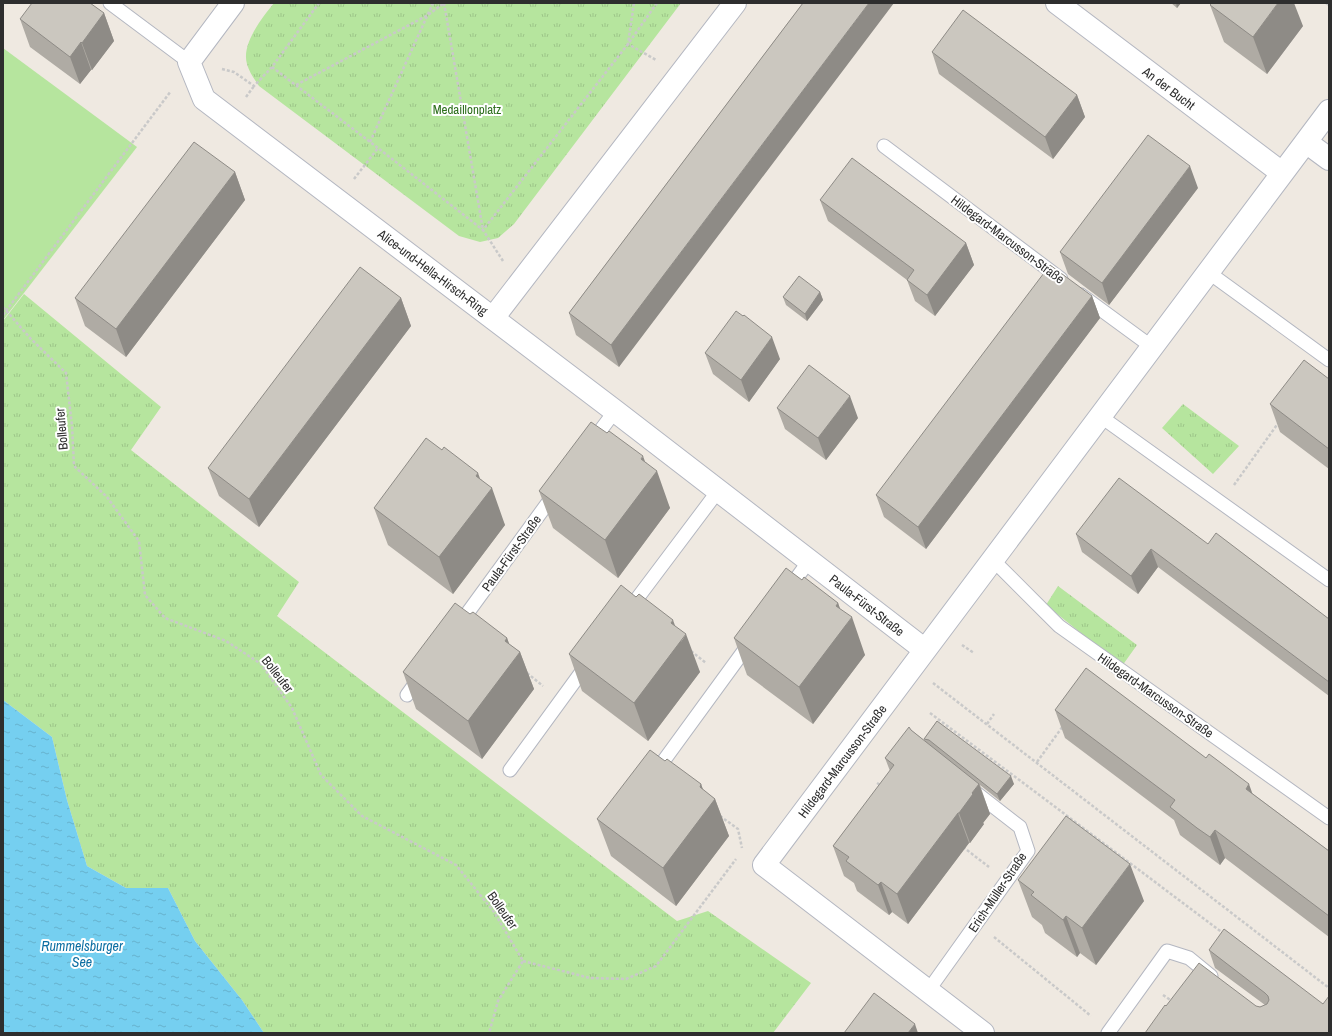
<svg xmlns="http://www.w3.org/2000/svg" width="1332" height="1036" viewBox="0 0 1332 1036" font-family="'Archivo Narrow',sans-serif">
<style>
.grass{fill:#b6e59e}
.park{fill:url(#park-tufts)}
.water{fill:url(#water-ripples)}
.lines{fill:none;stroke-linecap:round;stroke-linejoin:round}
.lane-casing{stroke:#b4b7c1;stroke-width:15}
.street-casing{stroke:#b4b7c1;stroke-width:24}
.path{stroke:#c9c9c9;stroke-width:2.5;stroke-dasharray:3 2;stroke-linecap:butt}
.lane{stroke:#fff;stroke-width:13}
.street{stroke:#fff;stroke-width:22}
.wall{fill:#afaba4}
.shaded-wall{fill:#8e8b86}
.building{fill:#cbc7bf;stroke:#8e8b86}
.labels{text-anchor:middle;stroke-width:4;stroke-linejoin:round;paint-order:stroke}
.street-label{font-size:13px;fill:#2e2e2e;stroke:#fff}
.park-label{font-size:13px;fill:#2c6e1b;stroke:#fff}
.water-label{font-size:14px;font-style:italic;fill:#0d6fa3;stroke:#fff}
</style>
<defs>
<pattern id="park-tufts" width="24" height="20" patternUnits="userSpaceOnUse"><rect width="24" height="20" fill="#b6e59e"/><path d="M3 7l-1-3M5 7V3M7 7l1-3M15 17l-1-3M17 17v-4M19 17l1-3" fill="none" stroke="#9dc588"/></pattern>
<pattern id="water-ripples" width="26" height="14" patternUnits="userSpaceOnUse"><rect width="26" height="14" fill="#75cff0"/><path d="M2 4q2-2 4 0t4 0M15 11q2-2 4 0t4 0" fill="none" stroke="#66b2ce"/></pattern>
</defs>
<rect width="100%" height="100%" fill="#efe9e1"/>
<!-- grass -->
<path class="grass" d="M 3,48 L 137,147 L 3,320 Z"/>
<!-- park -->
<path class="park" d="M 274,3 L 681,3 L 514,224 L 498,238 L 480,242 L 459,236 L 259,86 C 255,80 249,72 247,64 C 241,44 262,18 274,3 Z
M 24,294 L 161,407 L 131,450 L 299,582 L 277,616 L 677,921 L 708,911 L 811,983 L 773,1033 L 264,1033 L 242,1000 L 195,941 L 168,888 L 126,888 L 87,866 L 67,800 L 52,737 L 3,700 L 3,321 Z
M 1183,404 L 1239,446 L 1213,474 L 1162,428 Z
M 1058,586 L 1137,645 L 1122,666 L 1046,605 Z"/>
<!-- water -->
<path class="water" d="M 3,700 L 52,737 L 67,800 L 87,866 L 126,888 L 168,888 L 195,941 L 242,1000 L 264,1033 L 3,1033 Z"/>
<g class="lines">
<!-- lane casing -->
<g class="lane-casing">
<path id="lane" d="M 110,3 L 189,62
M 884,146 L 1061,279
M 1208,272 L 1329,360
M 1081,295 L 1152,347
M 1100,416 L 1329,580
M 591,443 L 615,411
M 993,560 L 1059,626 L 1329,818
M 787,591 L 809,561
M 630,608 L 718,491
M 458,626 L 555,493
M 407,695 L 420,677
M 510,770 L 588,663
M 654,774 L 751,641
M 928,991 L 1028,851 L 1020,827 L 971,789
M 1108,1033 L 1167,951 L 1189,958 L 1211,976"/>
</g>
<!-- street casing -->
<g class="street-casing">
<path id="street" d="M 233,3 L 189,62 L 204,99 L 615,411 L 925,650
M 1057,3 L 1282,173
M 1306,142 L 1329,159
M 493,318 L 735,3
M 983,1033 L 764,865 L 1329,111"/>
</g>
<!-- path -->
<path class="path" d="M 444,3 L 483,230
M 634,3 L 628,44 L 656,60
M 1326,3 L 1329,5
M 272,67 L 378,148 L 483,230
M 222,69 L 234,72 L 254,86 L 272,67 L 319,3
M 296,85 L 428,15 L 444,3
M 246,97 L 254,86
M 370,142 L 433,3
M 354,179 L 378,148
M 503,261 L 483,230 L 628,44 L 657,3
M 3,307 L 30,338 L 66,373 L 72,426 L 74,466 L 107,497 L 139,541 L 145,595 L 165,618 L 226,641 L 261,664 L 292,708 L 321,775 L 362,816 L 456,865 L 494,912 L 523,961 L 498,1001 L 489,1033
M 3,315 L 171,91
M 1234,485 L 1279,422
M 962,645 L 974,653
M 691,651 L 706,663
M 527,673 L 543,686
M 933,683 L 1329,988
M 930,713 L 1223,933
M 987,724 L 994,714
M 1037,762 L 1063,726
M 877,783 L 882,786
M 720,816 L 738,829 L 742,848
M 963,847 L 989,867
M 994,937 L 1091,1016
M 523,961 L 590,978 L 626,979 L 656,966 L 736,859
M 1163,995 L 1172,1001"/>
<!-- lane -->
<use href="#lane" class="lane"/>
<!-- street -->
<use href="#street" class="street"/>
</g>
<!-- wall -->
<path class="wall" d="M 803,3 L 619,367 L 576,335 L 569,313 Z
M 1171,3 L 1181,3 L 1177,8 Z
M 1210,5 L 1303,26 L 1267,74 L 1224,42 Z
M 104,13 L 114,41 L 92,70 L 91,70 L 80,84 L 30,47 L 20,19 Z
M 932,52 L 1077,95 L 1085,117 L 1053,159 L 939,74 Z
M 235,172 L 245,200 L 126,357 L 85,326 L 75,298 Z
M 1198,188 L 1109,305 L 1068,274 L 1060,252 Z
M 820,200 L 966,243 L 974,265 L 935,316 L 915,301 L 907,280 L 828,221 Z
M 820,292 L 823,300 L 807,321 L 786,305 L 783,297 Z
M 1092,296 L 1100,318 L 926,549 L 884,517 L 876,495 Z
M 401,298 L 411,326 L 259,527 L 219,496 L 208,468 Z
M 705,353 L 780,359 L 749,402 L 713,374 Z
M 1329,379 L 1329,469 L 1280,432 L 1270,404 Z
M 777,408 L 858,418 L 826,460 L 785,429 Z
M 646,462 L 670,508 L 618,578 L 553,528 L 539,491 Z
M 481,479 L 505,525 L 453,594 L 388,545 L 374,508 Z
M 1076,534 L 1208,544 L 1329,619 L 1329,696 L 1158,567 L 1138,594 L 1082,552 Z
M 802,580 L 838,603 L 840,609 L 865,655 L 813,724 L 747,675 L 734,638 Z
M 470,614 L 507,638 L 509,644 L 520,652 L 534,689 L 482,759 L 416,709 L 403,672 Z
M 675,626 L 700,672 L 648,741 L 582,691 L 569,654 Z
M 1055,710 L 1253,794 L 1329,851 L 1329,937 L 1225,858 L 1220,865 L 1180,835 L 1174,820 L 1065,738 Z
M 937,721 L 1014,784 L 1000,801 L 980,785 L 990,814 L 983,823 L 984,824 L 970,843 L 969,843 L 908,924 L 892,912 L 889,915 L 857,891 L 854,883 L 844,876 L 833,846 L 890,771 L 885,758 L 911,730 L 925,741 L 924,739 Z
M 665,761 L 701,784 L 703,790 L 715,799 L 729,836 L 676,906 L 611,856 L 597,819 Z
M 1018,880 L 1144,901 L 1096,965 L 1080,953 L 1077,957 L 1045,933 L 1042,925 L 1032,917 Z
M 1209,950 L 1329,1033 L 1256,1006 L 1260,1007 L 1265,1005 L 1215,968 Z"/>
<!-- shaded-wall -->
<path class="shaded-wall" d="M 869,3 L 894,3 L 619,367 L 611,345 Z
M 1176,3 L 1181,3 L 1177,8 Z
M 1278,3 L 1294,3 L 1303,26 L 1267,74 L 1253,37 Z
M 104,13 L 114,41 L 92,70 L 82,43 Z
M 81,42 L 91,70 L 80,84 L 70,57 Z
M 1077,95 L 1085,117 L 1053,159 L 1045,137 Z
M 1190,166 L 1198,188 L 1109,305 L 1102,283 Z
M 235,172 L 245,200 L 126,357 L 116,329 Z
M 966,243 L 974,265 L 935,316 L 927,295 Z
M 820,292 L 823,300 L 807,321 L 805,314 Z
M 1092,296 L 1100,318 L 926,549 L 918,527 Z
M 401,298 L 411,326 L 259,527 L 249,499 Z
M 772,337 L 780,359 L 749,402 L 741,380 Z
M 850,396 L 858,418 L 826,460 L 818,438 Z
M 643,456 L 651,478 L 657,471 L 670,508 L 618,578 L 605,540 Z
M 478,473 L 486,495 L 492,488 L 505,525 L 453,594 L 439,557 L 476,476 Z
M 1151,549 L 1158,567 L 1138,594 L 1131,576 Z
M 838,603 L 846,625 L 852,617 L 865,655 L 813,724 L 799,687 L 836,606 Z
M 673,620 L 681,642 L 686,634 L 700,672 L 648,741 L 634,703 L 671,623 Z
M 507,638 L 515,659 L 520,652 L 534,689 L 482,759 L 468,721 L 505,641 Z
M 1011,776 L 1014,784 L 1000,801 L 997,794 Z
M 701,784 L 709,806 L 715,799 L 729,836 L 676,906 L 663,868 L 700,787 Z
M 979,784 L 990,814 L 983,823 L 984,824 L 970,843 L 959,813 L 972,793 Z
M 1249,784 L 1259,812 L 1246,789 Z
M 958,813 L 969,843 L 908,924 L 897,894 Z
M 1215,830 L 1225,858 L 1220,865 L 1210,837 Z
M 1130,864 L 1144,901 L 1096,965 L 1082,928 Z
M 881,882 L 892,912 L 889,915 L 878,885 Z
M 1066,916 L 1080,953 L 1077,957 L 1063,920 Z
M 915,1024 L 918,1033 L 908,1033 Z"/>
<!-- building -->
<path class="building" d="M 32,3 L 90,3 L 104,13 L 82,43 L 81,42 L 70,57 L 20,19 Z
M 803,3 L 869,3 L 611,345 L 569,313 Z
M 1212,3 L 1278,3 L 1253,37 L 1210,5 Z
M 963,10 L 1077,95 L 1045,137 L 932,52 Z
M 1148,135 L 1190,166 L 1102,283 L 1060,252 Z
M 194,142 L 235,172 L 116,329 L 75,298 Z
M 852,158 L 966,243 L 927,295 L 907,280 L 914,270 L 820,200 Z
M 1050,265 L 1092,296 L 918,527 L 876,495 Z
M 360,267 L 401,298 L 249,499 L 208,468 Z
M 799,276 L 820,292 L 805,314 L 783,297 Z
M 736,311 L 743,316 L 744,315 L 772,337 L 741,380 L 705,353 Z
M 1304,360 L 1329,379 L 1329,449 L 1270,404 Z
M 809,365 L 850,396 L 818,438 L 777,408 Z
M 591,422 L 607,433 L 609,431 L 643,456 L 641,459 L 657,471 L 605,540 L 539,491 Z
M 426,438 L 442,450 L 444,447 L 478,473 L 476,476 L 492,488 L 439,557 L 374,508 Z
M 1119,478 L 1208,544 L 1216,533 L 1329,619 L 1329,682 L 1151,549 L 1131,576 L 1076,534 Z
M 786,568 L 802,580 L 804,577 L 838,603 L 836,606 L 852,617 L 799,687 L 734,638 Z
M 621,585 L 636,597 L 639,594 L 673,620 L 671,623 L 686,634 L 634,703 L 569,654 Z
M 455,603 L 470,614 L 473,612 L 507,638 L 505,641 L 520,652 L 468,721 L 403,672 Z
M 1086,668 L 1206,758 L 1209,754 L 1249,784 L 1246,789 L 1329,851 L 1329,916 L 1215,830 L 1210,837 L 1197,828 L 1170,807 L 1175,800 L 1055,710 Z
M 937,721 L 1011,776 L 997,794 L 929,740 L 924,739 Z
M 909,727 L 911,730 L 979,784 L 972,793 L 973,794 L 959,813 L 958,813 L 897,894 L 881,882 L 878,885 L 846,861 L 849,857 L 833,846 L 894,765 L 885,758 Z
M 650,750 L 665,761 L 667,759 L 701,784 L 700,787 L 715,799 L 663,868 L 597,819 Z
M 1066,816 L 1130,864 L 1082,928 L 1066,916 L 1063,920 L 1031,895 L 1034,892 L 1018,880 Z
M 1224,929 L 1323,1004 L 1329,996 L 1329,1033 L 1145,1033 L 1165,1005 L 1166,1006 L 1199,963 L 1256,1006 L 1260,1007 L 1267,1004 L 1269,1000 L 1268,996 L 1265,993 L 1209,950 Z
M 874,993 L 915,1024 L 908,1033 L 844,1033 Z"/>
<g class="labels">
<!-- street labels -->
<g class="street-label">
<text transform="translate(1169 88) rotate(37)" y="5">An der Bucht</text>
<text transform="translate(1008 239) rotate(37)" y="5">Hildegard-Marcusson-Straße</text>
<text transform="translate(433 272) rotate(37)" y="5">Alice-und-Hella-Hirsch-Ring</text>
<text transform="translate(61 429) rotate(-95)" y="5">Bolleufer</text>
<text transform="translate(511 553) rotate(-54)" y="5">Paula-Fürst-Straße</text>
<text transform="translate(867 605) rotate(38)" y="5">Paula-Fürst-Straße</text>
<text transform="translate(278 674) rotate(52)" y="5">Bolleufer</text>
<text transform="translate(1156 695) rotate(35)" y="5">Hildegard-Marcusson-Straße</text>
<text transform="translate(842 761) rotate(-53)" y="5">Hildegard-Marcusson-Straße</text>
<text transform="translate(997 892) rotate(-56)" y="5">Erich-Müller-Straße</text>
<text transform="translate(503 910) rotate(55)" y="5">Bolleufer</text>
</g>
<!-- park labels -->
<g class="park-label">
<text x="467" y="114">Medaillonplatz</text>
</g>
<!-- water labels -->
<g class="water-label">
<text x="82" y="951">Rummelsburger<tspan x="82" dy="16">See</tspan></text>
</g>
</g>
<!-- border -->
<rect width="1332" height="1036" fill="none" stroke="#2e2e2e" stroke-width="8"/>
</svg>
